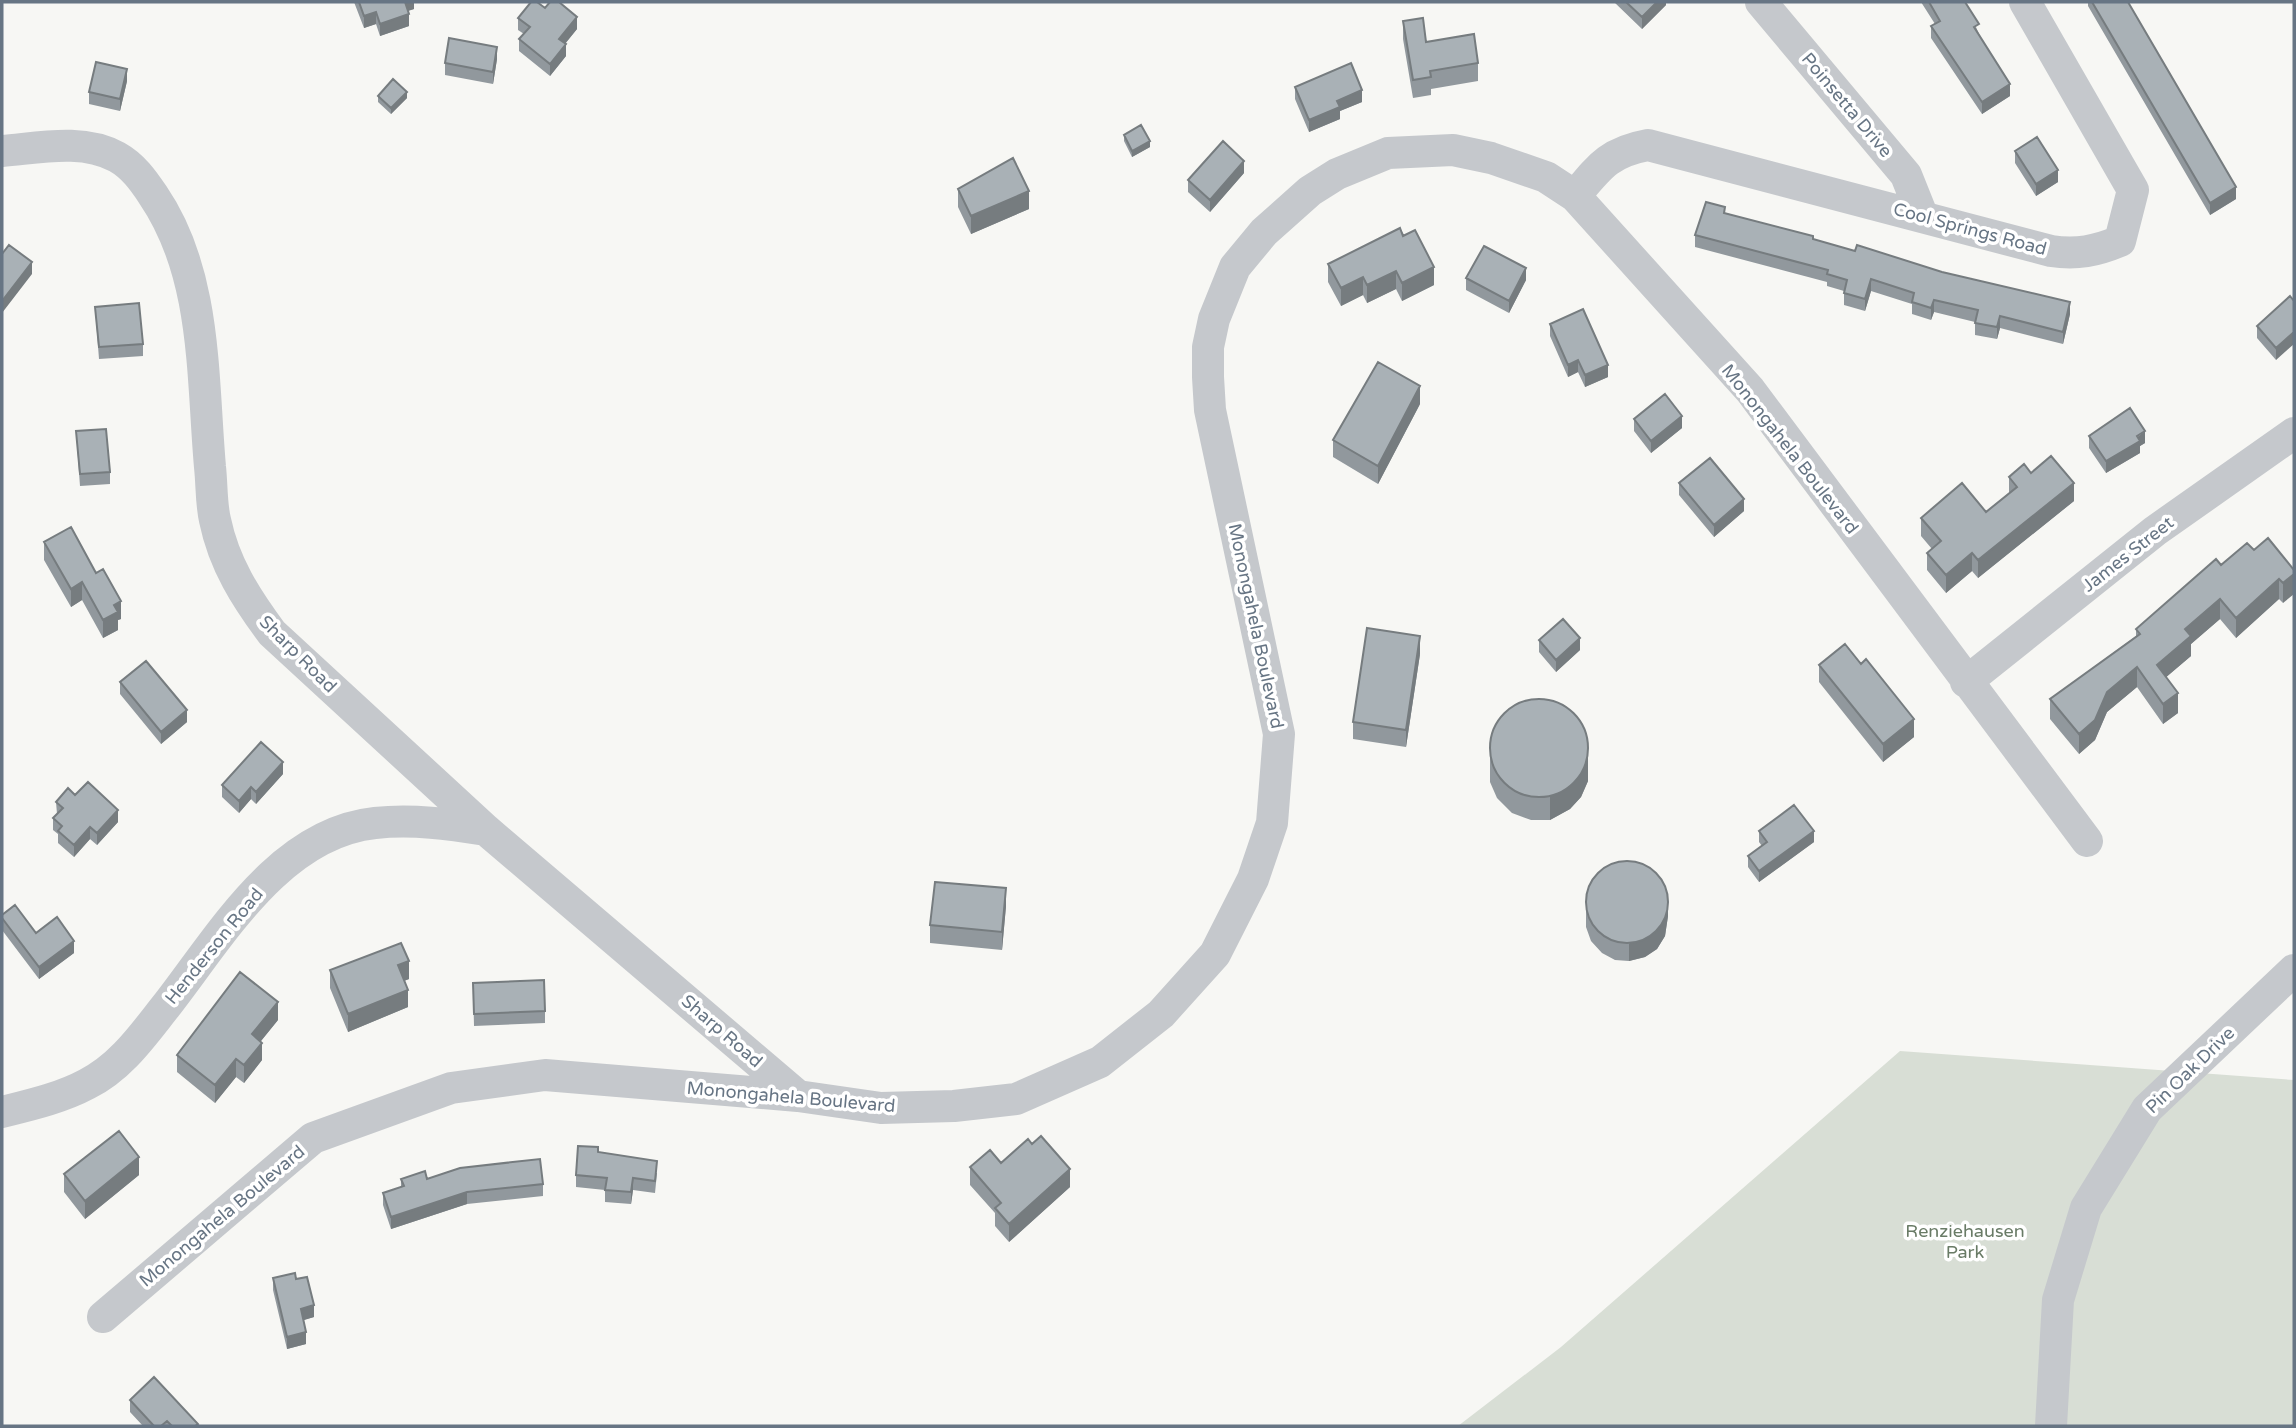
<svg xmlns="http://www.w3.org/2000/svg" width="2296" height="1428" viewBox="0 0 2296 1428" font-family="'Varela Round',sans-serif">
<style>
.green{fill:#d8ded5}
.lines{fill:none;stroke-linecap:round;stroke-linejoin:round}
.minor{stroke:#c5c8cc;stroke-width:32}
.wall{fill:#91989d}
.shaded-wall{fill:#767c7f}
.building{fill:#a9b1b6;stroke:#767c7f;stroke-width:2}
.labels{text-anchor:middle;stroke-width:7;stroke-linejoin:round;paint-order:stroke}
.street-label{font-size:18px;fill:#677584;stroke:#fff}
.park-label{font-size:18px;fill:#697b66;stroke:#fff}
</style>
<rect width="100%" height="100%" fill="#f7f7f4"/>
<!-- green -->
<path class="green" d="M 1900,1051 L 2294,1080 L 2294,1426 L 1458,1426 L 1561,1347 Z"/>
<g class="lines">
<!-- minor -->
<path class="minor" d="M 1761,2 L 1906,175 L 1922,215
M 2,151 C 39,148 82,138 117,157 C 133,166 143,180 153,195 C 207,274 202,376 210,467 C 212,485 211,503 215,520 C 224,564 246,598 272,633 L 486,830 L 798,1096
M 1575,196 C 1599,167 1609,152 1648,145 L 2051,251 C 2077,255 2096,251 2120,241 L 2133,190 L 2025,2
M 1966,682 L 2155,531 L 2294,433
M 2,1112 C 30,1105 61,1098 87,1084 C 121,1067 143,1035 166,1006 C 220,937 279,833 375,823 C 413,819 449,824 486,830
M 103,1317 L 313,1138 L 451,1088 L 545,1075 L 798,1096 L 881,1108 L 954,1106 L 1016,1099 L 1100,1062 L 1161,1014 L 1215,954 L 1253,879 L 1272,823 L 1279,734 L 1210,410 L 1208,377 L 1208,347 L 1214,319 L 1235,267 L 1264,232 L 1310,191 L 1337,174 L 1388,153 L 1453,150 L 1491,158 L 1546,177 L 1575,196 L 1750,390 L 2087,841
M 2051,1426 L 2058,1300 L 2086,1208 L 2147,1109 L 2294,970"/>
</g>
<!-- wall -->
<path class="wall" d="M 354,2 L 414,2 L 414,9 L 408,11 L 409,26 L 380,36 L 376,24 L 364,28 Z
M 1614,2 L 1666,2 L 1666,5 L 1642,29 Z
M 1921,2 L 1965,2 L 1979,34 L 2010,96 L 1982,114 L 1931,38 L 1931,26 L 1935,24 Z
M 2088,2 L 2128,2 L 2236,199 L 2210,215 L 2088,6 Z
M 545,8 L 577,29 L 565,44 L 566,56 L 550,76 L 519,51 L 519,39 L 524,34 L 518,30 L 518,18 Z
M 1403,21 L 1426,42 L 1478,63 L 1478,81 L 1431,89 L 1431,95 L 1413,98 L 1403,39 Z
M 497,59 L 493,84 L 445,75 L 445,63 Z
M 127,81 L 120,111 L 89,104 L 89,92 Z
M 1295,87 L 1362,102 L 1340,111 L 1340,119 L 1309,132 L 1295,99 Z
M 378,96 L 407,98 L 391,114 L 378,102 Z
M 1124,135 L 1150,147 L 1132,157 L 1124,141 Z
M 2015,151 L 2058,182 L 2036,196 L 2015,163 Z
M 1244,173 L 1210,212 L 1188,192 L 1188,180 Z
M 958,189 L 1029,209 L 971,234 L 958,207 Z
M 1725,213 L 2070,314 L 2063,344 L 2000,328 L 1997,339 L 1975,335 L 1975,322 L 1934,312 L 1931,320 L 1912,314 L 1912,304 L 1871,291 L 1865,311 L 1844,305 L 1844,291 L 1827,286 L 1827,282 L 1695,247 L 1695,235 Z
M 1400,228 L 1434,285 L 1402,301 L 1396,289 L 1367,303 L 1363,295 L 1341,306 L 1328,282 L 1328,264 Z
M 1466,278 L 1526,280 L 1509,313 L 1466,290 Z
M 2290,296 L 2276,360 L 2257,338 L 2257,326 Z
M 95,307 L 143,344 L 143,356 L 99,359 Z
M 1550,324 L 1608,377 L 1585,387 L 1578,372 L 1568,377 L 1550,336 Z
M 1420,404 L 1378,484 L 1333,457 L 1333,440 Z
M 1634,419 L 1682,428 L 1651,453 L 1634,431 Z
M 76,431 L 110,472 L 110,484 L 80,486 Z
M 2089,436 L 2145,443 L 2140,446 L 2140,453 L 2106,473 L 2089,448 Z
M 2031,473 L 2074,501 L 1978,578 L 1972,571 L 1946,593 L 1927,570 L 1927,553 L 1932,549 L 1921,536 L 1921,518 L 1986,512 L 2009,494 L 2009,477 Z
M 1679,483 L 1744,511 L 1714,537 L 1679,495 Z
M 44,542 L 121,619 L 118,620 L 118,630 L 103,638 L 82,600 L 71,607 L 44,560 Z
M 2254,550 L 2294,570 L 2283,603 L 2279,599 L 2236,638 L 2220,619 L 2191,644 L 2191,656 L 2166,677 L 2178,713 L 2163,724 L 2137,687 L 2107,712 L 2095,740 L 2079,754 L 2050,719 L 2050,699 L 2136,636 L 2136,629 L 2221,565 Z
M 1539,640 L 1580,650 L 1556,672 L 1539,652 Z
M 1420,654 L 1406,747 L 1353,739 L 1353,722 Z
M 1819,665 L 1914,737 L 1883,762 L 1819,682 Z
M 120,682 L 187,722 L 161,744 L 120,694 Z
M 1490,738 L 1588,781 L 1581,797 L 1570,809 L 1550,820 L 1531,820 L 1512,813 L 1497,798 L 1490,782 Z
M 283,774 L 256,804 L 251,799 L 239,813 L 222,797 L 222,785 Z
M 75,795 L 118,822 L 97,845 L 90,839 L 74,857 L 58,843 L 58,834 L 53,830 L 53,818 L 57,814 L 56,802 Z
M 1759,831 L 1814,842 L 1759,882 L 1748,867 L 1748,856 L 1762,846 L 1759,842 Z
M 1586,894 L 1668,916 L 1665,936 L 1657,949 L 1645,957 L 1629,961 L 1615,960 L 1602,953 L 1591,941 L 1586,927 Z
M 1006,906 L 1002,950 L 930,943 L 930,925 Z
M 2,915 L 36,933 L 74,953 L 39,979 L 2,930 Z
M 330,970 L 409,979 L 404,981 L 408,1007 L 348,1032 L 330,988 Z
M 473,983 L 545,1011 L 545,1023 L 474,1026 Z
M 278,1020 L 261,1041 L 262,1060 L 244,1083 L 236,1077 L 215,1103 L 177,1072 L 177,1055 Z
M 598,1153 L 657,1173 L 655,1193 L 633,1190 L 631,1204 L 605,1202 L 605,1190 L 576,1187 L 576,1175 Z
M 1001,1163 L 1070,1187 L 1009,1242 L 995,1226 L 995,1213 L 970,1185 L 970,1167 Z
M 64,1174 L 139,1175 L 85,1219 L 64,1192 Z
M 401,1179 L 427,1179 L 543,1184 L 543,1196 L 467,1204 L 391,1229 L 383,1205 L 383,1193 L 401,1187 Z
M 273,1278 L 296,1279 L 314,1317 L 303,1320 L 306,1344 L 287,1349 L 273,1290 Z
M 130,1400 L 198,1426 L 143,1426 L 130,1412 Z"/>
<!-- shaded-wall -->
<path class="shaded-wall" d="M 404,2 L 414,2 L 414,9 L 404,12 Z
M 1657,2 L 1666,2 L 1666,5 L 1642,29 L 1642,17 Z
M 376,12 L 376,24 L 364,28 L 364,16 Z
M 409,14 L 409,26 L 380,36 L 380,24 Z
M 577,17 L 577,29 L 559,51 L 559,39 Z
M 566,44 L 566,56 L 550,76 L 550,64 Z
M 497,47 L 497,59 L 493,84 L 493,72 Z
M 127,69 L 127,81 L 120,111 L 120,99 Z
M 2010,84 L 2010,96 L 1982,114 L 1982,102 Z
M 1362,90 L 1362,102 L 1340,111 L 1340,119 L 1309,132 L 1309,120 L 1337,101 Z
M 407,92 L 407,98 L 391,114 L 391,108 Z
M 1150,141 L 1150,147 L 1132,157 L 1132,151 Z
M 1244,161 L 1244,173 L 1210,212 L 1210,200 Z
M 2058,170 L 2058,182 L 2036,196 L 2036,184 Z
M 2236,187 L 2236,199 L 2210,215 L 2210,203 Z
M 1029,191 L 1029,209 L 971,234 L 971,216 Z
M 32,262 L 32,274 L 2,313 L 2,301 Z
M 1434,267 L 1434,285 L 1402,301 L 1402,283 Z
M 1526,268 L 1526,280 L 1509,313 L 1509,301 Z
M 1396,271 L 1396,289 L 1367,303 L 1367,285 Z
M 1363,277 L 1363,295 L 1341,306 L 1341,288 Z
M 1871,279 L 1871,291 L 1865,311 L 1865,299 Z
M 1934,300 L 1934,312 L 1931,320 L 1931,308 Z
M 2070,302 L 2070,314 L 2063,344 L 2063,332 Z
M 2000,316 L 2000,328 L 1997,339 L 1997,327 Z
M 2294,332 L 2294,344 L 2276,360 L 2276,348 Z
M 1578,360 L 1578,372 L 1568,377 L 1568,365 Z
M 1608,365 L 1608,377 L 1585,387 L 1585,375 Z
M 1420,386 L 1420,404 L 1378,484 L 1378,466 Z
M 1682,416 L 1682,428 L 1651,453 L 1651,441 Z
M 2145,431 L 2145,443 L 2140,446 L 2140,453 L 2106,473 L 2106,461 Z
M 2074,483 L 2074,501 L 1978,578 L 1978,560 Z
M 1744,499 L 1744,511 L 1714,537 L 1714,525 Z
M 1972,553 L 1972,571 L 1946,593 L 1946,575 Z
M 2294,574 L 2294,594 L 2283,603 L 2283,583 Z
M 2279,579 L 2279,599 L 2236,638 L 2236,618 Z
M 82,582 L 82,600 L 71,607 L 71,589 Z
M 2220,599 L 2220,619 L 2191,644 L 2191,656 L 2157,685 L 2157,665 L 2185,629 Z
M 121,601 L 121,619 L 118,620 L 118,630 L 103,638 L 103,620 L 114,605 Z
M 1420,636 L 1420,654 L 1406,747 L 1406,730 Z
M 1580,638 L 1580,650 L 1556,672 L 1556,660 Z
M 2137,667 L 2137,687 L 2107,712 L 2095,740 L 2079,754 L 2079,734 L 2107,692 Z
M 2178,693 L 2178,713 L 2163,724 L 2163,704 Z
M 187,710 L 187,722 L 161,744 L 161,732 Z
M 1914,719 L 1914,737 L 1883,762 L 1883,744 Z
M 1588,757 L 1588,781 L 1581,797 L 1570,809 L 1550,820 L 1550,796 Z
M 283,762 L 283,774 L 256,804 L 256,792 Z
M 251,787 L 251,799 L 239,813 L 239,801 Z
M 118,810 L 118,822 L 97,845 L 97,833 Z
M 90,827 L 90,839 L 74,857 L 74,845 Z
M 1814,831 L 1814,842 L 1759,882 L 1759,871 Z
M 1006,888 L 1006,906 L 1002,950 L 1002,932 Z
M 1668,898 L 1668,916 L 1665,936 L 1657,949 L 1645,957 L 1629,961 L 1629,944 Z
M 74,941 L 74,953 L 39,979 L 39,967 Z
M 409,961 L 409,979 L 398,983 L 398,965 Z
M 408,990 L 408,1007 L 348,1032 L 348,1014 Z
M 278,1002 L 278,1020 L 252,1052 L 252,1034 Z
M 262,1043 L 262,1060 L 244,1083 L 244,1065 Z
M 236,1059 L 236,1077 L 215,1103 L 215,1085 Z
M 139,1157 L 139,1175 L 85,1219 L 85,1201 Z
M 1070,1169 L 1070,1187 L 1009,1242 L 1009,1224 Z
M 633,1178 L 633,1190 L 631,1204 L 631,1192 Z
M 467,1192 L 467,1204 L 391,1229 L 391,1217 Z
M 314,1305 L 314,1317 L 301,1321 L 301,1309 Z
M 306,1332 L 306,1344 L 287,1349 L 287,1337 Z"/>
<!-- building -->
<path class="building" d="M 359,2 L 405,2 L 409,14 L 380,24 L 376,12 L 364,16 Z
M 531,2 L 537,2 L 545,8 L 550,2 L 559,2 L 577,17 L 559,39 L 566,44 L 550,64 L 519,39 L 530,27 L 518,18 Z
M 1626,2 L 1657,2 L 1642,17 Z
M 1929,2 L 1965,2 L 1979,24 L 1974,27 L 2010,84 L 1982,102 L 1931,26 L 1940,21 Z
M 2092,2 L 2128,2 L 2236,187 L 2210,203 Z
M 1423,18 L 1426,42 L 1474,34 L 1478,63 L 1430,71 L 1431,77 L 1413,80 L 1403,21 Z
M 449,38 L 497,47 L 493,72 L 445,63 Z
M 96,62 L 127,69 L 120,99 L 89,92 Z
M 1351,63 L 1362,90 L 1337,101 L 1340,107 L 1309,120 L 1295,87 Z
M 393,79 L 407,92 L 391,108 L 378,96 Z
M 1141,125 L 1150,141 L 1132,151 L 1124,135 Z
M 2037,137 L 2058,170 L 2036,184 L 2015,151 Z
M 1223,141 L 1244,161 L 1210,200 L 1188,180 Z
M 1013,158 L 1029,191 L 971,216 L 958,189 Z
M 1706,202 L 1725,207 L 1724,213 L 1813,236 L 1813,239 L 1855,251 L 1857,245 L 1942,272 L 2070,302 L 2063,332 L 2000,316 L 1997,327 L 1975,323 L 1978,310 L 1934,300 L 1931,308 L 1912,302 L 1914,293 L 1871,279 L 1865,299 L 1844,293 L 1847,280 L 1827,274 L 1828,270 L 1695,235 Z
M 1400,228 L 1403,236 L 1415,230 L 1434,267 L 1402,283 L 1396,271 L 1367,285 L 1363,277 L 1341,288 L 1328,264 Z
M 9,245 L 32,262 L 2,301 L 2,254 Z
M 1484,246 L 1526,268 L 1509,301 L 1466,278 Z
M 2290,296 L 2294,301 L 2294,332 L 2276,348 L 2257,326 Z
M 139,303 L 143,344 L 99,347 L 95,307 Z
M 1583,309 L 1608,365 L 1585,375 L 1578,360 L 1568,365 L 1550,324 Z
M 1378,362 L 1420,386 L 1378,466 L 1333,440 Z
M 1665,394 L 1682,416 L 1651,441 L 1634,419 Z
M 2130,408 L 2145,431 L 2137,436 L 2140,441 L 2106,461 L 2089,436 Z
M 106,429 L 110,472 L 80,474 L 76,431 Z
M 2051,456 L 2074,483 L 1978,560 L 1972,553 L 1946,575 L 1927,553 L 1941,541 L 1921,518 L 1962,483 L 1986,512 L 2017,487 L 2009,477 L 2024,464 L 2031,473 Z
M 1710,458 L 1744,499 L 1714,525 L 1679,483 Z
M 71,527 L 96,573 L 103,569 L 121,601 L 114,605 L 118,612 L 103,620 L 82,582 L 71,589 L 44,542 Z
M 2268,538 L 2294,570 L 2294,574 L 2283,583 L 2279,579 L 2236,618 L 2220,599 L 2185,629 L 2191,636 L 2157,665 L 2178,693 L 2163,704 L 2137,667 L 2107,692 L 2095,720 L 2079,734 L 2050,699 L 2140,634 L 2136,629 L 2216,559 L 2221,565 L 2247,543 L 2254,550 Z
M 1563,619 L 1580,638 L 1556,660 L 1539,640 Z
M 1367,628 L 1420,636 L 1406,730 L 1353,722 Z
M 1845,644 L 1861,664 L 1866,659 L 1914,719 L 1883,744 L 1819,665 Z
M 146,661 L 187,710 L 161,732 L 120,682 Z
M1490 748a49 49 0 1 1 98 0a49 49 0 1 1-98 0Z
M 261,742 L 283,762 L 256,792 L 251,787 L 239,801 L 222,785 Z
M 88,782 L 118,810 L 97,833 L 90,827 L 74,845 L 58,831 L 62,826 L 53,818 L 63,808 L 56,802 L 68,788 L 75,795 Z
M 1794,805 L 1814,831 L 1759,871 L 1748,856 L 1767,842 L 1759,831 Z
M1586 902a41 41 0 1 1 82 0a41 41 0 1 1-82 0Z
M 935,882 L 1006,888 L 1002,932 L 930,925 Z
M 15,905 L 36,933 L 57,917 L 74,941 L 39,967 L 2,918 L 2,915 Z
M 401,943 L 409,961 L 398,965 L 408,990 L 348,1014 L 330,970 Z
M 240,972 L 278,1002 L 252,1034 L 262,1043 L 244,1065 L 236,1059 L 215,1085 L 177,1055 Z
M 544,980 L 545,1011 L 474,1014 L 473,983 Z
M 119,1131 L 139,1157 L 85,1201 L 64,1174 Z
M 1041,1136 L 1070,1169 L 1009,1224 L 995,1208 L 1001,1203 L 970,1167 L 990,1150 L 1001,1163 L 1028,1139 L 1032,1144 Z
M 578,1146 L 598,1147 L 598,1152 L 657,1161 L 655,1181 L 633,1178 L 631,1192 L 605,1190 L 607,1178 L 576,1175 Z
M 540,1159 L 543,1184 L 467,1192 L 391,1217 L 383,1193 L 404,1186 L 401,1179 L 425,1171 L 427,1179 L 460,1168 Z
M 295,1273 L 296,1279 L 307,1277 L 314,1305 L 301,1309 L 306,1332 L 287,1337 L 273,1278 Z
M 154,1377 L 198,1424 L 195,1426 L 172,1426 L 167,1421 L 161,1426 L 154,1426 L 130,1400 Z"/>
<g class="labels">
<!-- street labels -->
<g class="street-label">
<text transform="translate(1847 105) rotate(50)" y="6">Poinsetta Drive</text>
<text transform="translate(1970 229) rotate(15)" y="6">Cool Springs Road</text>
<text transform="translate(1790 449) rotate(52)" y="6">Monongahela Boulevard</text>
<text transform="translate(2128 554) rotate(-38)" y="6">James Street</text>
<text transform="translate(1256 626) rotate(78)" y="6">Monongahela Boulevard</text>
<text transform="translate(298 654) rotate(45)" y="6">Sharp Road</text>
<text transform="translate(214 946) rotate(-51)" y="6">Henderson Road</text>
<text transform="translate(722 1031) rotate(41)" y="6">Sharp Road</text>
<text transform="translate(2190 1070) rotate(-44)" y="6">Pin Oak Drive</text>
<text transform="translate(791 1097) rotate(5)" y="6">Monongahela Boulevard</text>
<text transform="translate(222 1216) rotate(-40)" y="6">Monongahela Boulevard</text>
</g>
<!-- park labels -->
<g class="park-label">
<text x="1965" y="1237">Renziehausen<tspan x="1965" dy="21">Park</tspan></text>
</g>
</g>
<!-- border -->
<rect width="2296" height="1428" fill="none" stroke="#677584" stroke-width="7"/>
</svg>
